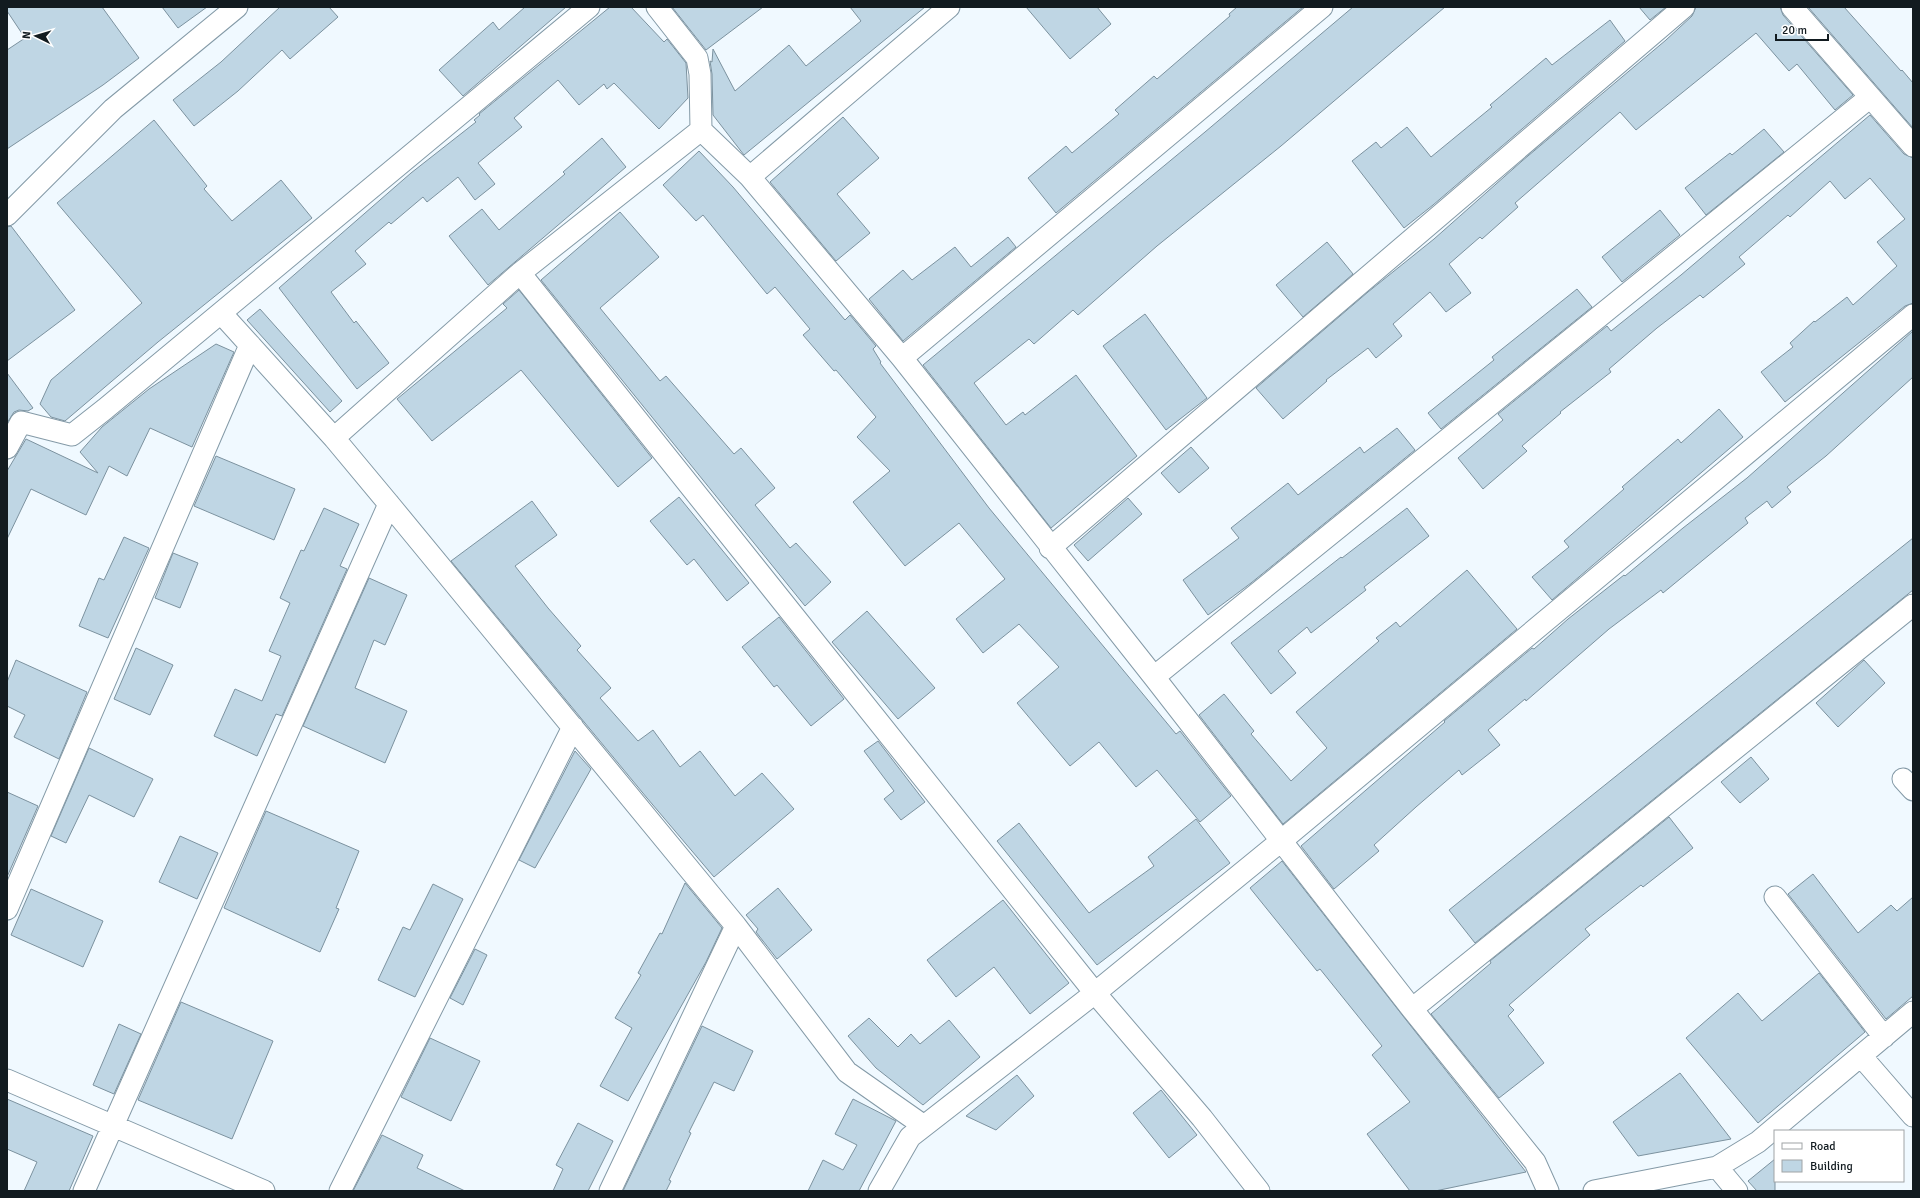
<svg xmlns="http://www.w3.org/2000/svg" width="1920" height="1198" viewBox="0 0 1920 1198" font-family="Signika,sans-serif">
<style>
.building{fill:#bfd6e4;stroke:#7c929f}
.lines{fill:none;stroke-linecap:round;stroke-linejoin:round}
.minor-casing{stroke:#849aa7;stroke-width:23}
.minor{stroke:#fff;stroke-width:21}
</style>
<rect width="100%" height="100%" fill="#f0f9ff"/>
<!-- building -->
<path class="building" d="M 7,7 L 102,7 L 139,58 L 103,85 L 7,149 L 7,50 L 25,38 L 7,11 Z
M 162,7 L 207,7 L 178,28 Z
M 280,7 L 329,7 L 338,17 L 290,59 L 282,50 L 238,91 L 194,126 L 173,100 L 221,62 Z
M 525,7 L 566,7 L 463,96 L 439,70 L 493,22 L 499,30 Z
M 610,7 L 631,7 L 664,42 L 667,39 L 686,63 L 688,98 L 659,129 L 614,83 L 607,89 L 604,84 L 579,105 L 558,80 L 514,118 L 522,127 L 478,163 L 495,184 L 475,200 L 458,177 L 427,202 L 423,197 L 391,224 L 389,222 L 355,251 L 366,264 L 331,292 L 354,323 L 356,321 L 389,363 L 357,389 L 279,288 L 411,173 L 476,122 L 474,120 L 480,115 L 479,114 Z
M 672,7 L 763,7 L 706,50 Z
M 850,7 L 925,7 L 744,155 L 713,115 L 712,74 L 710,61 L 712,62 L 713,49 L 735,91 L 789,45 L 806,66 L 861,21 Z
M 1026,7 L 1097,7 L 1111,24 L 1070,59 Z
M 1237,7 L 1303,7 L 1056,213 L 1028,178 L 1066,146 L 1072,153 L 1119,114 L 1115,110 L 1154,76 L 1157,79 L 1230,16 L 1229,14 Z
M 1353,7 L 1445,7 L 1281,146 L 1157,246 L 1078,315 L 1073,310 L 1034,344 L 1029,339 L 974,383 L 1006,425 L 1023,412 L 1025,415 L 1076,375 L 1137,456 L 1051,528 L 923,365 L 1205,132 Z
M 1639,7 L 1666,7 L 1650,20 Z
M 1696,7 L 1780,7 L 1783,15 L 1853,95 L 1835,110 L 1797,64 L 1789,71 L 1756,33 L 1636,130 L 1620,112 L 1515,203 L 1518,207 L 1482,239 L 1480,237 L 1449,264 L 1471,293 L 1446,312 L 1430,292 L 1393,324 L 1402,336 L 1376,358 L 1368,348 L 1326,380 L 1327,381 L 1283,419 L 1256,388 L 1368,292 L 1434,239 L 1522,161 L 1666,40 L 1692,16 Z
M 1808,7 L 1844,7 L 1901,71 L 1902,70 L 1913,83 L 1913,128 Z
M 1610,20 L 1625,41 L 1433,205 L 1404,228 L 1352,161 L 1376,142 L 1381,148 L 1407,127 L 1431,157 L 1492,107 L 1490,105 L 1546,58 L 1552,65 Z
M 1870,115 L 1904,154 L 1913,158 L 1913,303 L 1905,306 L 1785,402 L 1761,372 L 1793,347 L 1790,343 L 1814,321 L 1815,322 L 1847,297 L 1853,305 L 1897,266 L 1877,242 L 1905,219 L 1870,178 L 1845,199 L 1830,181 L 1790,217 L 1788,215 L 1739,257 L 1745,264 L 1703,298 L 1700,295 L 1657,328 L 1609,369 L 1611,372 L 1560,412 L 1561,413 L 1522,446 L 1527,451 L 1483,489 L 1458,458 L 1503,420 L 1498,414 L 1607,326 L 1611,331 L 1681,275 Z
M 843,117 L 879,158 L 837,194 L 870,233 L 836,261 L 770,182 Z
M 154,120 L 207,186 L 204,189 L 232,221 L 281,180 L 312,218 L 158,342 L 65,421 L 51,417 L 40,404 L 51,380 L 142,303 L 57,203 Z
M 1764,129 L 1784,152 L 1706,215 L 1685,188 L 1730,153 L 1732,155 Z
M 602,138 L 626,167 L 488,285 L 449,236 L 482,209 L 499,230 L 565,174 L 563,172 Z
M 699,151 L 733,187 L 845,320 L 850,315 L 876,346 L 873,349 L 881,362 L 880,363 L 989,508 L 1176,734 L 1180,731 L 1231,796 L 1200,822 L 1157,770 L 1136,787 L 1099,742 L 1070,766 L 1017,703 L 1059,667 L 1019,624 L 983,653 L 956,619 L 1005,579 L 959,523 L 905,566 L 853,502 L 890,471 L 857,437 L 876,417 L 836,370 L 834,371 L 803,335 L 810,329 L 775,287 L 767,294 L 703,215 L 696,221 L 663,185 Z
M 1660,210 L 1680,235 L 1622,282 L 1602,257 Z
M 620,212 L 659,257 L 600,308 L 660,381 L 666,376 L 734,454 L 741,448 L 775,488 L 755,505 L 790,548 L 796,543 L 831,582 L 805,606 L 541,280 Z
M 11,226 L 75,310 L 7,361 L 7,227 Z
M 1008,237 L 1016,247 L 903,341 L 869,299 L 903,270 L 912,280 L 955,247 L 971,267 Z
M 1327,242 L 1353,274 L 1303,317 L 1276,285 Z
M 1577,289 L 1592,307 L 1441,429 L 1428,413 L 1494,360 L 1492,357 Z
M 519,290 L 652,458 L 618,487 L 521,370 L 432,441 L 397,399 L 507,308 L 503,304 Z
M 260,309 L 342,401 L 330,412 L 247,320 Z
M 1145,314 L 1207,398 L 1166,430 L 1103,346 Z
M 1913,331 L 1913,377 L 1826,456 L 1787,487 L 1791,492 L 1772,508 L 1767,501 L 1745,518 L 1748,523 L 1663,593 L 1661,590 L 1609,629 L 1526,701 L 1525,699 L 1488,730 L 1500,745 L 1462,775 L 1459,770 L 1416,807 L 1374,845 L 1379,851 L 1334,889 L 1301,846 L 1445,722 L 1444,721 L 1532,648 L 1534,649 L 1568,619 L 1624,575 L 1625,576 L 1683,528 L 1747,478 Z
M 216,344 L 234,352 L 192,447 L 150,428 L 127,476 L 109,466 L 86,515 L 31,489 L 7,539 L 7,471 L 26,439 L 98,473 L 80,452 L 102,427 L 149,389 Z
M 7,373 L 33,408 L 28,411 L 19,410 L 14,412 L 7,423 Z
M 1719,409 L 1743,437 L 1552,600 L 1532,577 L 1569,547 L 1564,541 L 1624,489 L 1622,487 L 1678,439 L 1681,443 Z
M 1397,428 L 1415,450 L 1251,583 L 1208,615 L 1183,580 L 1239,538 L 1231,528 L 1288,483 L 1298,495 L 1360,447 L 1364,453 Z
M 1191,447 L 1209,468 L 1179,493 L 1161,473 Z
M 216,456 L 295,489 L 274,540 L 194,506 Z
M 679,497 L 749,583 L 727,601 L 694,559 L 687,565 L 650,521 Z
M 1128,498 L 1142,514 L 1088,561 L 1074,545 Z
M 532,501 L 557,535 L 515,566 L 548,608 L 581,646 L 577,650 L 611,688 L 600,698 L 638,741 L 653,730 L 680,767 L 700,751 L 735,796 L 762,773 L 794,809 L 714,877 L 647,798 L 451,561 Z
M 324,508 L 359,524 L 340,566 L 347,569 L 282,716 L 276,714 L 257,756 L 214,736 L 235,689 L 262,701 L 281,656 L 269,651 L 290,603 L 280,598 L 301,550 L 304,551 Z
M 1407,508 L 1429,536 L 1364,587 L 1366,590 L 1311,633 L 1307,627 L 1278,651 L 1296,673 L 1271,694 L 1231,643 L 1341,557 L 1342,558 Z
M 124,537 L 149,548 L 108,638 L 79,626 L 99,578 L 104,580 Z
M 1913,538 L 1913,590 L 1475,943 L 1449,910 Z
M 173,553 L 198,563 L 180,608 L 155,598 Z
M 1467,570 L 1517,629 L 1283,824 L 1199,715 L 1224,694 L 1254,731 L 1251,734 L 1291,781 L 1327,748 L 1296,712 L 1379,641 L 1376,638 L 1396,622 L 1400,627 Z
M 369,578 L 407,595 L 385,645 L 374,640 L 355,688 L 407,711 L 385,763 L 303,726 Z
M 867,611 L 935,688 L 898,719 L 832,642 Z
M 779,617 L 844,699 L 811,726 L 777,685 L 774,687 L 742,647 Z
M 136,648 L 173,665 L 150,715 L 114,699 Z
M 16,660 L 87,692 L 59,759 L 14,737 L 25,715 L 7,706 L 7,682 Z
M 1864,660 L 1885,683 L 1838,727 L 1816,703 Z
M 878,741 L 925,802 L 901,820 L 884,799 L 894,791 L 864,751 Z
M 89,748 L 153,779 L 134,817 L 89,795 L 66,843 L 51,836 Z
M 575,751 L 591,769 L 535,868 L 519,860 Z
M 1751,757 L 1769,779 L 1740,803 L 1721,782 Z
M 7,792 L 38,806 L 7,877 Z
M 266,811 L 359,851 L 336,908 L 339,909 L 320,952 L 224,908 Z
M 1669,817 L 1693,848 L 1643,887 L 1641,885 L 1585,929 L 1590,935 L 1509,1005 L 1514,1010 L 1508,1016 L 1544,1063 L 1499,1098 L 1431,1014 L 1491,963 L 1490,961 Z
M 1196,819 L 1230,863 L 1097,965 L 997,841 L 1019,823 L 1089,913 L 1154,866 L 1148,857 Z
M 180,836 L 218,853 L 197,899 L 159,882 Z
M 1282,861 L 1403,1016 L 1526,1172 L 1435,1191 L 1410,1191 L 1367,1134 L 1410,1102 L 1372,1055 L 1382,1046 L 1320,969 L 1317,971 L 1250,888 Z
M 1813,874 L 1858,933 L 1891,905 L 1897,911 L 1913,897 L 1913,996 L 1886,1019 L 1788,894 Z
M 685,883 L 722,928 L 706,962 L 628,1101 L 600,1086 L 632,1028 L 615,1018 L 641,975 L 638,973 L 660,933 L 662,934 Z
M 433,884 L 463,899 L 415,997 L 378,980 L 403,927 L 410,930 Z
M 778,888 L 812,930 L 777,959 L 756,932 L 758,929 L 746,915 Z
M 31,889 L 103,921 L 83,967 L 11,935 Z
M 1003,900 L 1069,983 L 1030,1014 L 994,967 L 956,997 L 927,960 Z
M 475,949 L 487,955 L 463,1005 L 450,998 Z
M 1819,973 L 1865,1032 L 1758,1123 L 1686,1038 L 1738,993 L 1762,1021 Z
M 181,1002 L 273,1041 L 232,1139 L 138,1100 Z
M 869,1018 L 898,1047 L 911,1034 L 920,1044 L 949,1020 L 980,1057 L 923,1105 L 876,1068 L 848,1036 Z
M 119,1024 L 141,1034 L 114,1094 L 93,1085 Z
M 702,1026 L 753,1051 L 734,1091 L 714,1082 L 689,1132 L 691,1133 L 669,1180 L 671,1181 L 666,1191 L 623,1191 Z
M 430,1038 L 480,1061 L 451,1121 L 401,1097 Z
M 1680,1073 L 1731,1139 L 1638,1156 L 1613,1122 Z
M 1017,1075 L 1034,1096 L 996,1130 L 966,1116 Z
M 1161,1090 L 1197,1135 L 1169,1158 L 1133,1113 Z
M 7,1099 L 93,1136 L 69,1191 L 24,1191 L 37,1162 L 7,1149 Z
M 853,1099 L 896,1121 L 859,1191 L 808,1191 L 823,1160 L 843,1170 L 857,1145 L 835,1134 Z
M 578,1123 L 613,1141 L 588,1191 L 553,1191 L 563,1169 L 556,1165 Z
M 382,1135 L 423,1155 L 417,1168 L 465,1191 L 353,1191 Z
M 1775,1159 L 1775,1191 L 1757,1191 L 1748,1181 Z"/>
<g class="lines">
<!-- minor casing -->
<g class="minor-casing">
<path id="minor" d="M 657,7 L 697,58 L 700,74 L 701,130 L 750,177 L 902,358 L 1154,677 L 1412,1009 L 1535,1162 L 1548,1191
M 1792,7 L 1913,146
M 750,177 L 949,7
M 7,215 L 113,109 L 237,7
M 520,273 L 1095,993 L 1202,1118 L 1259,1191
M 221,313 L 334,438 L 389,504 L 736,926 L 847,1072 L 924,1126
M 902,358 L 1322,7
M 334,438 L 520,273 L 701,130
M 7,448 L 21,422 L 72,435 L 105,409 L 589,7
M 1050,548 L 1684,7
M 1154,677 L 1869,98
M 1903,779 L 1913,790
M 1775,897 L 1884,1037
M 7,909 L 250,345
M 1412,1009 L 1913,605
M 1861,1056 L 1913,1116
M 7,1080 L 264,1191
M 1717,1167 L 1737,1191
M 84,1191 L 389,504
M 340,1191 L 573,727
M 610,1191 L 736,926
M 879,1191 L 910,1137 L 1095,993 L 1281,841 L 1913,315
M 1594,1191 L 1717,1167 L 1758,1142 L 1913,1012"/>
</g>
<!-- minor -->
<use href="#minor" class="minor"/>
</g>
<!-- border -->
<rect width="1920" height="1198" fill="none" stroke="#121b20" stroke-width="16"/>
<!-- legend -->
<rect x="1774" y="1130" width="130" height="52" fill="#ffffff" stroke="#a0a4a6"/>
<rect x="1782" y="1143" width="20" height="6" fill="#ffffff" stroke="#a0a4a6"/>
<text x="1810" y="1150" font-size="12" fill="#121b20">Road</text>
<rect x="1782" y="1160" width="20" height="12" fill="#bfd6e4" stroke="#a0a4a6"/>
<text x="1810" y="1170" font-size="12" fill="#121b20">Building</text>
<!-- north arrow -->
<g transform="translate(36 36) rotate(275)" stroke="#ffffff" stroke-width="3" paint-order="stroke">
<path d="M0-3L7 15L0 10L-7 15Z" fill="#121b20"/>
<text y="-6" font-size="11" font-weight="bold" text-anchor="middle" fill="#121b20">N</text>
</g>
<!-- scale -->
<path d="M1776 34v6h52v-6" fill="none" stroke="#121b20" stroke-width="2"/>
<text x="1782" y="34" font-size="12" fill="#121b20" stroke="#ffffff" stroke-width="3" paint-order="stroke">20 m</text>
</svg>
